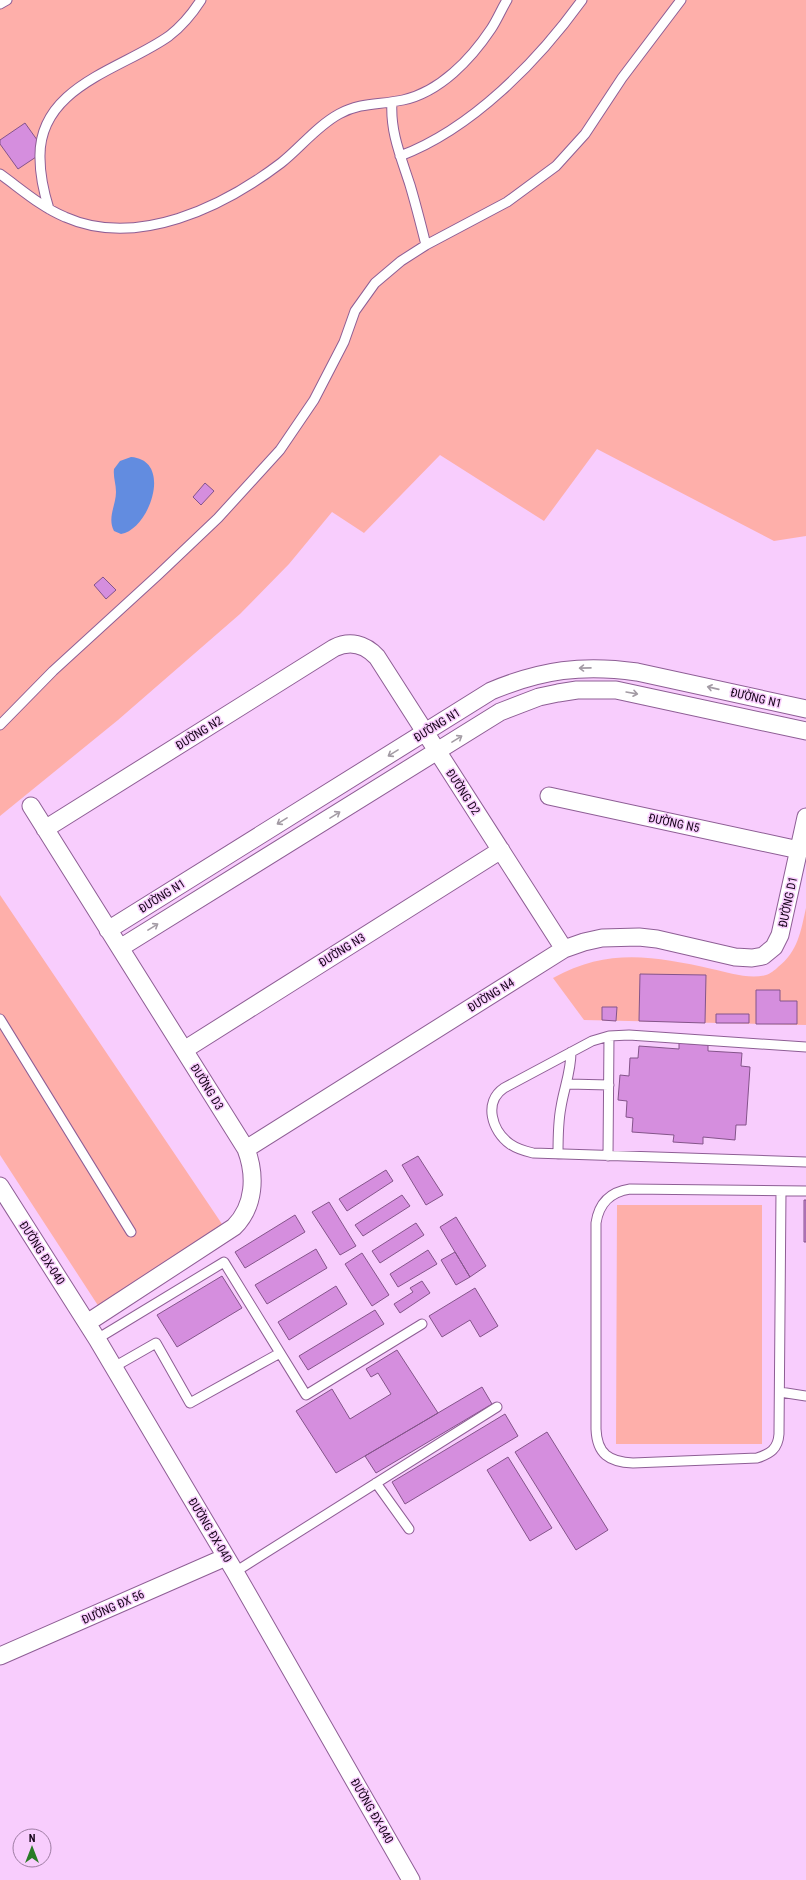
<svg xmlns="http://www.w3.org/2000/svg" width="806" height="1880" viewBox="0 0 806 1880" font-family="'Roboto Condensed',sans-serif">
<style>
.green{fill:#feafaa}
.water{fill:#628ce0}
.building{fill:#d58ede;stroke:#84548a}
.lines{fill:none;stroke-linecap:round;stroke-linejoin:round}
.lane-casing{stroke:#8e5e95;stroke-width:11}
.street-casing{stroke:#8e5e95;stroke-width:19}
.lane{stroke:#fff;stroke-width:9}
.street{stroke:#fff;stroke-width:17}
.oneway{stroke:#a39ba4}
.labels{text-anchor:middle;stroke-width:3;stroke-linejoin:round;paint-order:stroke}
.street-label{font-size:12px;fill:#18061b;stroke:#f8cdfd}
</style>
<rect width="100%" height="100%" fill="#f8cdfd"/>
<!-- green -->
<path class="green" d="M 0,0 L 806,0 L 806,536 L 774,541 L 597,449 L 544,521 L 440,455 L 364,533 L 332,512 L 289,564 L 240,614 L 118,720 L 0,816 Z
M 0,895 L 224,1227 L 99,1307 L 0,1155 Z
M 806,908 L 806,1025 L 584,1020 L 553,978 C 608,948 653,956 712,969 C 728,972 749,980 766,975 C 770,974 775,970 778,967 C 798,952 801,930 806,908 Z
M 617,1205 L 762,1205 L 762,1444 L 616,1444 Z"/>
<!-- water -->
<path class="water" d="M 131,457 C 174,460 149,530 121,534 L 114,531 C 107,518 116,505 116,492 C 116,484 113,477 114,469 L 120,461 Z"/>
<!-- building -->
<path class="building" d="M 25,123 L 45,151 L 18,169 L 0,144 L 0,140 Z
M 205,483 L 214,491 L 201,505 L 193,497 Z
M 103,577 L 116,590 L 106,599 L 94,585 Z
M 640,974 L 706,975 L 705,1023 L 639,1021 Z
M 756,990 L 780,990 L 780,1001 L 797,1001 L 797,1024 L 756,1024 Z
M 602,1007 L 617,1007 L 616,1021 L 602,1020 Z
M 716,1014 L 749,1014 L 749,1023 L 716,1023 Z
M 679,1043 L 708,1045 L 708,1051 L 742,1053 L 741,1066 L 750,1067 L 746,1125 L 736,1125 L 735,1140 L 703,1137 L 703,1144 L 673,1142 L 674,1135 L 632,1132 L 633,1118 L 626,1117 L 627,1101 L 618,1100 L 620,1075 L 629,1076 L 630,1058 L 638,1058 L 639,1046 L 679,1049 Z
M 418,1156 L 443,1195 L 426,1205 L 402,1165 Z
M 386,1170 L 393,1181 L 347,1211 L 339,1199 Z
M 402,1195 L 410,1206 L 363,1236 L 355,1225 Z
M 804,1200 L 806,1200 L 806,1242 L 804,1242 Z
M 329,1202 L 356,1246 L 340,1255 L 312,1212 Z
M 295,1215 L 305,1232 L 245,1268 L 235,1252 Z
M 456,1217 L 486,1266 L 470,1277 L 440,1227 Z
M 416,1223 L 424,1235 L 380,1263 L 372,1251 Z
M 316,1249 L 327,1268 L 267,1304 L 255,1285 Z
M 428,1250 L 437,1264 L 398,1287 L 390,1274 Z
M 455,1252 L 470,1277 L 456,1285 L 441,1260 Z
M 362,1253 L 389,1295 L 372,1306 L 345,1264 Z
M 222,1276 L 242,1308 L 177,1347 L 157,1315 Z
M 422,1281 L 430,1293 L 400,1313 L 394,1304 L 413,1292 L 410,1288 Z
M 336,1286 L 347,1304 L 289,1340 L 278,1322 Z
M 475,1288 L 498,1326 L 480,1337 L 470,1320 L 442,1337 L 429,1316 Z
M 375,1310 L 384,1324 L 308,1370 L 299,1356 Z
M 397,1350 L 438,1413 L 336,1473 L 296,1411 L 332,1389 L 350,1419 L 391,1394 L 378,1373 L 371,1377 L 366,1369 Z
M 482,1387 L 492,1404 L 376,1473 L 365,1456 Z
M 505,1414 L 518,1436 L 405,1504 L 392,1482 Z
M 547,1432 L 608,1530 L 576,1550 L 515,1452 Z
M 508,1457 L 552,1528 L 530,1541 L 487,1470 Z"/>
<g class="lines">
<!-- lane casing -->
<g class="lane-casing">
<path id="lane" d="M 0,4 L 7,0
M 392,102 C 390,132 401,157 410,185 C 416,205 421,225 426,245
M 400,156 C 472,129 538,61 582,0
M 0,174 C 21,189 41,207 65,217 C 137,249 223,207 281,163 C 300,148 317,126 339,114 C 361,102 380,105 403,100 C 440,92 471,59 491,29 C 497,20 501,10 507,0
M 49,209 C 44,193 40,176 40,158 C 38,86 123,69 169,36 C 182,26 192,14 201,0
M 0,725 L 53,671 L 158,575 L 218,518 L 280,450 L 314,400 L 344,342 L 355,311 L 375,283 L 401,261 L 426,245 L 507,202 L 556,166 L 585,134 L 622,78 L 681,0
M 0,1019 L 131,1232
M 806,1047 L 629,1035 L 609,1036 L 592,1041 L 504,1088 C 483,1102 492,1131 510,1144 C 517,1149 524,1151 533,1153 L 806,1162
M 568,1084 L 609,1085
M 558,1154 C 558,1138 558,1122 561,1107 C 564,1088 571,1072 571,1052
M 608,1156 L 609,1036
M 781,1191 L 779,1434 C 778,1449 770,1454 757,1458 L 633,1463 C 609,1462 597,1454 596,1429 L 596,1223 C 599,1203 610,1192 630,1189 L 806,1191
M 97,1339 L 224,1262 L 306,1395 L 422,1324
M 114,1367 L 156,1343 L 190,1403 L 280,1353
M 780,1392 L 806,1396
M 376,1483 L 409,1529
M 235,1572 L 497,1407"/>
</g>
<!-- street casing -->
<g class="street-casing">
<path id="street" d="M 549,796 L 799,850
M 31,806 L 246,1149 C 256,1175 255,1206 234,1227 L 87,1323
M 45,829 L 334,648 C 350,640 365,644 377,657 L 564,949
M 108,930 L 491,691 C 541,670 583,664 637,672 L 806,709
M 120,948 L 500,712 L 539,697 L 558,693 L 577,690 L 616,690 L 806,731
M 184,1050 L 501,850
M 246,1149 L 564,949 L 584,942 L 602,938 L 639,937 L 657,939 L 735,957 L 752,958 L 763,956 L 774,947 L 780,935 L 806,817
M 0,1186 L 97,1339 L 235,1572 L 411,1880
M 0,1656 L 226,1557"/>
</g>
<!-- lane -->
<use href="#lane" class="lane"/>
<!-- street -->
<use href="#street" class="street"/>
</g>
<!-- one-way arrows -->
<defs><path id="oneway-shaft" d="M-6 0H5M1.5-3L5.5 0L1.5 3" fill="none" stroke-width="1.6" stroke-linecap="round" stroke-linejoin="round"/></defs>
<g class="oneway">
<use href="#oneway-shaft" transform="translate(585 668) rotate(179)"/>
<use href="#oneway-shaft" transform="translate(713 688) rotate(-167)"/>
<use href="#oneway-shaft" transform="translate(632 693) rotate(10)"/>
<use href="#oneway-shaft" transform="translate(457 739) rotate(-32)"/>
<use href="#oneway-shaft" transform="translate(393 753) rotate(148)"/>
<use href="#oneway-shaft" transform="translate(335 815) rotate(-32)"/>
<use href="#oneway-shaft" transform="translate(282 821) rotate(148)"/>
<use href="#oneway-shaft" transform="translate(153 927) rotate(-32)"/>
</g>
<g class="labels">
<!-- street labels -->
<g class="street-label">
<text transform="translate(756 698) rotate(13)" y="4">ĐƯỜNG N1</text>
<text transform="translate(437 725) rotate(-32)" y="4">ĐƯỜNG N1</text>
<text transform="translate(199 733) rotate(-32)" y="4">ĐƯỜNG N2</text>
<text transform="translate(463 792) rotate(57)" y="4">ĐƯỜNG D2</text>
<text transform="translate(674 823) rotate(12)" y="4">ĐƯỜNG N5</text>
<text transform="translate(162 896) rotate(-32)" y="4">ĐƯỜNG N1</text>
<text transform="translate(788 902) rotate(-78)" y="4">ĐƯỜNG D1</text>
<text transform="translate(342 950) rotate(-32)" y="4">ĐƯỜNG N3</text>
<text transform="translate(491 995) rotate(-32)" y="4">ĐƯỜNG N4</text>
<text transform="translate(207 1087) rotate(58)" y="4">ĐƯỜNG D3</text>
<text transform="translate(42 1253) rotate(57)" y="4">ĐƯỜNG ĐX-040</text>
<text transform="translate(210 1530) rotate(59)" y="4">ĐƯỜNG ĐX-040</text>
<text transform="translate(113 1607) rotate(-24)" y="4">ĐƯỜNG ĐX 56</text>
<text transform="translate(372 1811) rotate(60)" y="4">ĐƯỜNG ĐX-040</text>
</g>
</g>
<!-- north arrow -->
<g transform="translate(32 1848)"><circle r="19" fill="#f8cdfd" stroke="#9e7da3"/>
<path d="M0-3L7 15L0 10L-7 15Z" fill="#297b26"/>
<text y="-6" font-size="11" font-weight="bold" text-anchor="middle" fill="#18061b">N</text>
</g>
</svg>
